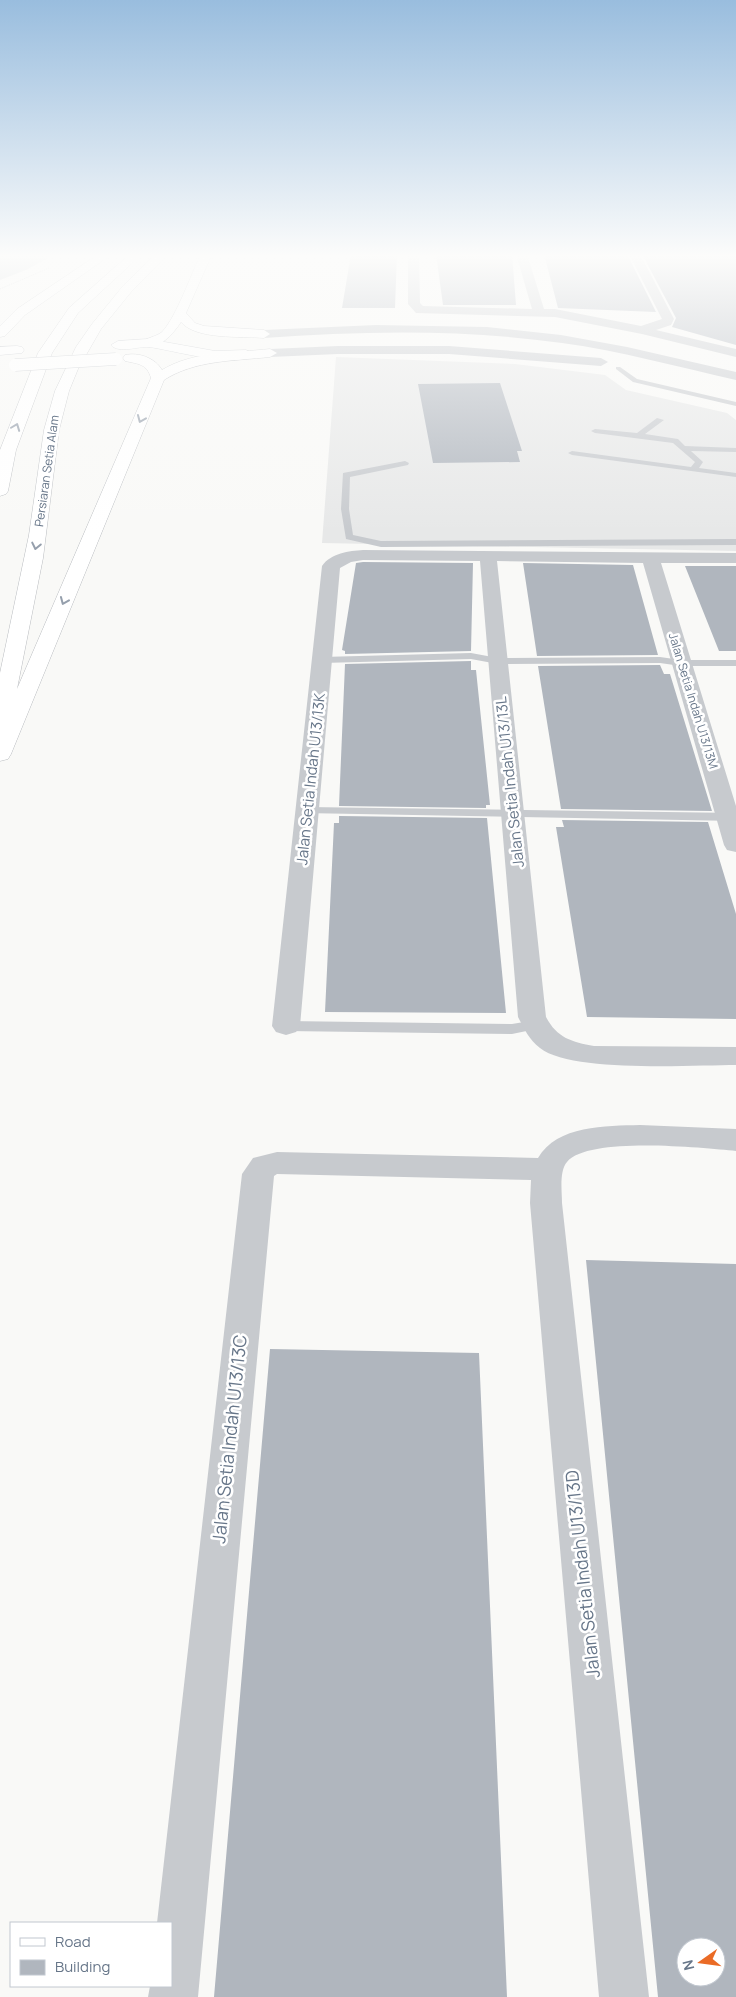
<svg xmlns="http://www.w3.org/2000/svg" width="736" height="1997" viewBox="0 0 736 1997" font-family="Manrope,sans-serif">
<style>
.built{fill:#e7e8e8}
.water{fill:#c2cad0}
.building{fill:#b0b6be;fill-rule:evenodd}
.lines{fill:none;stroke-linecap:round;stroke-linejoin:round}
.secondary-casing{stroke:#bbbfc5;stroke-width:1}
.trunk-casing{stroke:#b9bcc0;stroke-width:1}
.path{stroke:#bec1c4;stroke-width:1;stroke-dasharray:1 1;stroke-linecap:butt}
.service{fill:#c7cace;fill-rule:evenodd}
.minor{fill:#c7cace;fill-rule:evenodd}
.tertiary{fill:#c7cace;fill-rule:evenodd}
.secondary{fill:#fff;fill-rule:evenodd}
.trunk{fill:#fff;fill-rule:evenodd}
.secondary-bridge-casing{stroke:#bbbfc5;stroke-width:13;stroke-linecap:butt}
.secondary-bridge{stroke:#fff;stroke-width:12}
.oneway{stroke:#959fac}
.labels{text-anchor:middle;stroke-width:5;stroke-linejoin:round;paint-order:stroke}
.far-street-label{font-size:12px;fill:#677689;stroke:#fff}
.street-label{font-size:15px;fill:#677689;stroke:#fff}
.near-street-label{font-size:18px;fill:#677689;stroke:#fff}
</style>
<rect width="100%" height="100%" fill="#f9f9f7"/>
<!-- built -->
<path class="built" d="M 336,357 L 515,364 L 605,375 L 626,390 L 727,413 L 736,420 L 736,551 L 322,543 Z"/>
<!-- water -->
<path class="water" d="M 0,254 L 49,254 L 50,257 L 26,270 L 0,280 Z"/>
<!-- building -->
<path class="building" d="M 351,254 L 397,254 L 395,308 L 342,308 Z
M 436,254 L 512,254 L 516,305 L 443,305 Z
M 544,254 L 627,254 L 656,312 L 558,308 Z
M 642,254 L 736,254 L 736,345 L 672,327 L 676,318 Z
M 500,383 L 522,451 L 517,451 L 520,462 L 433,463 L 418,384 Z
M 363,562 L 473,563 L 471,651 L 345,654 L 345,651 L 342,650 L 356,563 Z
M 523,563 L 633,565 L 658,655 L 537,656 Z
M 685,566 L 736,566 L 736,651 L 719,651 Z
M 471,661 L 471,670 L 476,670 L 490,805 L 486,805 L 486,808 L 339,806 L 345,664 Z
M 660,665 L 664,674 L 670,674 L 712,811 L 561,809 L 538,666 Z
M 339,816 L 487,818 L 506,1013 L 325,1012 L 334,823 L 339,823 Z
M 562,820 L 708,822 L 736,914 L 736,1019 L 587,1017 L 556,827 L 564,827 Z
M 586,1260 L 736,1264 L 736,1997 L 658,1997 ZM 686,1947 L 716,1947 L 716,1977 L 686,1977 Z
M 270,1349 L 479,1353 L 507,1997 L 214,1997 Z"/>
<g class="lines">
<!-- secondary casing -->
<g class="secondary-casing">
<path id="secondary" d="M 148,339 L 215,351 L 246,350 L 253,354 C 240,370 168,349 149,347 C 138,346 119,354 111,345 L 118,341 Z
M 17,346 L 22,347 L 24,350 L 22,353 L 0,355 L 0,347 Z"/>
</g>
<!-- trunk casing -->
<g class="trunk-casing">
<path id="trunk" d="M 99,254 L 112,254 L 25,315 L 5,336 L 0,337 L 0,326 L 17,309 Z
M 130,254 L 142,254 L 78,313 L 52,353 L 16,450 L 8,491 L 6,494 L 0,496 L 0,450 L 38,353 L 69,308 Z
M 156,254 L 168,254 L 131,292 L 101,329 L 78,369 L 69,391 L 59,430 L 43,558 L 17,689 L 151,378 C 147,364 139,364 125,361 L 123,358 L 125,355 C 139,352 155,358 162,370 C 193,351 235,353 270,349 L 277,353 L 270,357 C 234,361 195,360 164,380 L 11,754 L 8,759 L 0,761 L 0,673 L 29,535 L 44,430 L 55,391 L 76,347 L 92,324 L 123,286 Z
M 201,254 L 212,254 L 186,313 L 195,323 L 204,326 L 264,330 L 270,334 L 264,338 C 241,336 196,340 181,322 C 173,334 160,350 143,346 L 141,343 C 147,337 156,337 162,332 C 177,316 191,274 201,254 Z"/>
</g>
<!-- path -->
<path class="path" d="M 0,289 L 49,268"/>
<!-- service -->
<path class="service" d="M 616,367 L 620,367 L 637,379 L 736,402 L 736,406 L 633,382 L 616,369 Z
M 657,418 L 664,420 L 645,434 L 678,439 L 685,446 L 736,448 L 736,452 L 691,451 L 703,462 L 699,468 L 736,473 L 736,477 L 572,455 L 568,453 L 572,451 L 691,467 L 695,462 L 673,443 L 595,433 L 591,431 L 595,429 L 637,433 Z
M 405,461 L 409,463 L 408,465 L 350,477 L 349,509 L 353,535 L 381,541 L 736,539 L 736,545 L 381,547 L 346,539 L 341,509 L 343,473 Z
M 471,653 L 498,658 L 660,657 L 681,660 L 736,660 L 736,666 L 681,666 L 660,663 L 498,664 L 471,659 L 322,663 L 317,660 L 322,657 Z
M 307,807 L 736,813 L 736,821 L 303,813 L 301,811 Z
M 536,1020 L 541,1022 L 543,1025 L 541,1028 L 512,1034 L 286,1031 L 281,1029 L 279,1026 L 281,1023 L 286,1021 L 512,1024 Z"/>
<!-- minor -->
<path class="minor" d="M 408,254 L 419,254 L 420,303 L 423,306 L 532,309 L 516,254 L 527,254 L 544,309 L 555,309 L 641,326 L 662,319 L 629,254 L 640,254 L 674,319 L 671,325 L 656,330 L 736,349 L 736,357 L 642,334 L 555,317 L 416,313 L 408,304 Z
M 363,550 L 736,553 L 736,563 L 661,563 L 736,806 L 736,852 L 727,850 L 724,845 L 643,563 L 497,561 L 546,1017 C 557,1038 572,1042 594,1046 L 736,1047 L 736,1065 C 693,1065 571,1073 540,1048 C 529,1040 524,1028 518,1017 L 480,561 L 363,560 L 351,562 L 340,568 L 300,1026 L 296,1032 L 286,1035 L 276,1032 L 272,1026 L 322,566 C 331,553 349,551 363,550 Z
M 640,1125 L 736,1129 L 736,1151 C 702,1148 589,1136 567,1162 C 559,1171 562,1192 562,1203 L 649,1997 L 599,1997 L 530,1203 L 531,1180 L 277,1174 L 274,1176 L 198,1997 L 148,1997 L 150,1986 L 171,1986 L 171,1923 L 157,1923 L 242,1174 L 253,1158 L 277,1152 L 538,1158 C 557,1125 606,1126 640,1125 Z"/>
<!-- tertiary -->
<path class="tertiary" d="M 376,325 L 487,327 L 561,335 L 627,347 L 736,372 L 736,380 C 678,367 621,351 562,343 C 463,329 363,331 264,338 L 258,334 L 264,330 Z
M 338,346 L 449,346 L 601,358 L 608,362 L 601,366 L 449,354 L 338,354 L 270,357 L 263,353 L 270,349 Z"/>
<!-- secondary -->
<use href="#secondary" class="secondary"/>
<!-- trunk -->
<use href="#trunk" class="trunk"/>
<!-- secondary-bridge casing -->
<g class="secondary-bridge-casing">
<path id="secondary-bridge" d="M 15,365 L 116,359"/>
</g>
<!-- secondary-bridge -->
<use href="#secondary-bridge" class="secondary-bridge"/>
</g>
<!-- one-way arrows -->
<defs><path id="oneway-chevron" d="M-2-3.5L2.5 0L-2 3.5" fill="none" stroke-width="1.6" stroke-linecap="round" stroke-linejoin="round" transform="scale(1.25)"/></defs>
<g class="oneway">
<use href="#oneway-chevron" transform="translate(141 419) rotate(113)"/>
<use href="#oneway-chevron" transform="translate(16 427) rotate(-69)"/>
<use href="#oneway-chevron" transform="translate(36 546) rotate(102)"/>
<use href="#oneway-chevron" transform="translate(64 601) rotate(113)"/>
</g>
<!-- sky -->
<linearGradient id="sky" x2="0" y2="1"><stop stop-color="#99bdde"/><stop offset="0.48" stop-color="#fcfcfb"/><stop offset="1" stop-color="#fcfcfb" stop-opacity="0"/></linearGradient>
<rect width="736" height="533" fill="url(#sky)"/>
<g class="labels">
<!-- far-street labels -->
<g class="far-street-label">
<text transform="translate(47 471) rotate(-82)" y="4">Persiaran Setia Alam</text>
<text transform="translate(693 701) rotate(73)" y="4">Jalan Setia Indah U13/13M</text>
</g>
<!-- street labels -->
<g class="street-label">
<text transform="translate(311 779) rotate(-84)" y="5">Jalan Setia Indah U13/13K</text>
<text transform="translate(510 782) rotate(-96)" y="5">Jalan Setia Indah U13/13L</text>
</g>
<!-- near-street labels -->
<g class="near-street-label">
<text transform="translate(230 1439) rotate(-84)" y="6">Jalan Setia Indah U13/13C</text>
<text transform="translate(583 1574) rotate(-96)" y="6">Jalan Setia Indah U13/13D</text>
</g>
</g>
<!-- legend -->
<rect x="10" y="1922" width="162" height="65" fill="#ffffff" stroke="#c2c8d0"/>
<rect x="20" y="1938" width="25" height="8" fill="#ffffff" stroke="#c2c8d0"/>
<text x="55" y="1947" font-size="15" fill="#677689">Road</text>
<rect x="20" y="1960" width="25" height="15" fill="#b0b6be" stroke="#c2c8d0"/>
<text x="55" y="1972" font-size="15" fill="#677689">Building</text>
<!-- north arrow -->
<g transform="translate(701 1962) rotate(256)"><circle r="24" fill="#ffffff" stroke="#c2c8d0"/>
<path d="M0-4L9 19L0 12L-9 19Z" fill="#ea6b26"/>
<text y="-8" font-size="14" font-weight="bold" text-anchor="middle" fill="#677689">N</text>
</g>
</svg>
